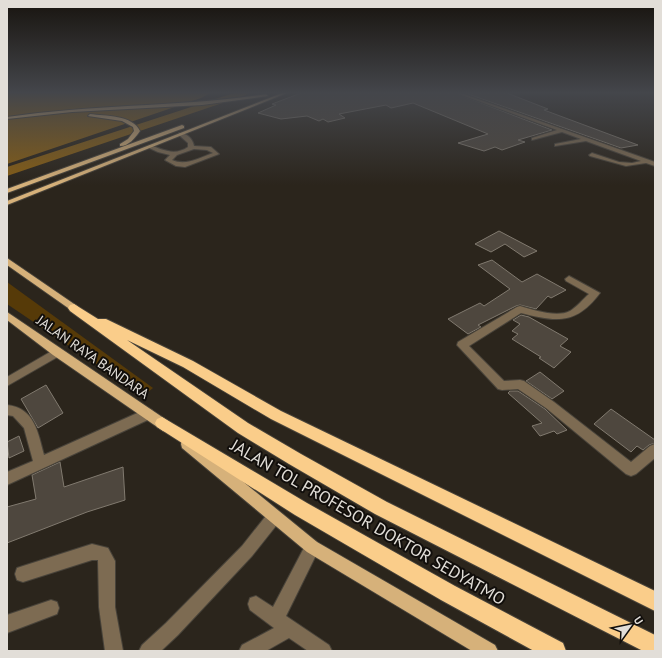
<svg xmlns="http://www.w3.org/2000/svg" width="662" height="658" viewBox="0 0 662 658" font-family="'PT Sans',sans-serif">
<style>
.green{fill:#563a08}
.water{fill:#855d15}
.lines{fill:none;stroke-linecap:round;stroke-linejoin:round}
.river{fill:#855d15;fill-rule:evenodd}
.building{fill:#4e473e;stroke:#817a6f}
.minor-casing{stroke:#48433a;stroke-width:2}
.major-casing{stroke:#48433a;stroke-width:2}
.highway-casing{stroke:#48433a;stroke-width:2}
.minor{fill:#7d6b52;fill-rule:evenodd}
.major{fill:#d6b17a;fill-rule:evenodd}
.highway{fill:#facd8a;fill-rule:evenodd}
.labels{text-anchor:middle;stroke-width:4;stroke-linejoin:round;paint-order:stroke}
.street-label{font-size:14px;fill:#e2ded8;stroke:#110e0b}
.near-street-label{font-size:17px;fill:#e2ded8;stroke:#110e0b}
</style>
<rect width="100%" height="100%" fill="#2b251c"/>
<!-- green -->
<path class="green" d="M 7,282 L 153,388 L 143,396 L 7,304 Z"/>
<!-- water -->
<path class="water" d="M 7,93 L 210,93 L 201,98 L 7,164 Z"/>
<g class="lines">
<!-- river -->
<path class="river" d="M 234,93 L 248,93 L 246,95 L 7,176 L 7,167 Z"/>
</g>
<!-- building -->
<path class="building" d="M 301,93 L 455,93 L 552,130 L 518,140 L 525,142 L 502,150 L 495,147 L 484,151 L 458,143 L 488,134 L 413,103 L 391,108 L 386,105 L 339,114 L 345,118 L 328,122 L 323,119 L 319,121 L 307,116 L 281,119 L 258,113 L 276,105 L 272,104 Z
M 465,93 L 507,93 L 548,109 L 544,110 L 638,145 L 621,148 Z
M 499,231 L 537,251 L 524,257 L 505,244 L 491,252 L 475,244 Z
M 492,260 L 522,282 L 537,274 L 566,290 L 551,298 L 548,296 L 536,309 L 520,305 L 516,306 L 478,325 L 481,327 L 468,334 L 448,319 L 480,303 L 484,306 L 510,289 L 478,265 Z
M 521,315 L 529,317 L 568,339 L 560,346 L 571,352 L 554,368 L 539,358 L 541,357 L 512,339 L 518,334 L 512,331 L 520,324 L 513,320 Z
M 540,372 L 564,391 L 552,399 L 526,381 Z
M 46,385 L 63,413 L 38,428 L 21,399 Z
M 510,391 L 518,391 L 545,409 L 567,430 L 557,434 L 554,431 L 540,436 L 532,426 L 542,423 L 508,393 Z
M 611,409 L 655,440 L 655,443 L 649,445 L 643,450 L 637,446 L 631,452 L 594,424 Z
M 19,436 L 24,451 L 9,458 L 7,442 Z
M 60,462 L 64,487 L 123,467 L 125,500 L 87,512 L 7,543 L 7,507 L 36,499 L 32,475 Z"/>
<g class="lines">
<!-- minor casing -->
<g class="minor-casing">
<path id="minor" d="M 456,93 L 461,93 L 655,162 L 655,166 L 646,163 L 626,166 L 590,156 L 589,155 L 592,153 L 619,162 L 632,163 L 641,161 L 586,141 L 555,146 L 555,144 L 581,139 L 562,132 L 532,140 L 532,138 L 557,130 Z
M 179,133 C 186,132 193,139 194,146 L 211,147 L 219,154 L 185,167 L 176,166 L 165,160 L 170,155 L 158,152 L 147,147 L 150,145 C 163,150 175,156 188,147 L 188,143 L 179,135 ZM 194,149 L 207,150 L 213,153 C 199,158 186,166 172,160 L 177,155 Z
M 569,276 L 600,293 C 576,325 557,322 521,313 L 469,346 L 504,381 L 520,380 L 524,381 L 554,402 L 631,462 L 650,446 L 655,444 L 655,458 L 636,474 L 631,476 L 626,474 L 546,408 L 518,389 L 502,390 L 498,389 L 457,345 L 458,342 L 517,307 L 520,306 C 534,310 557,318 570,311 C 577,307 583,299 589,294 L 566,281 L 565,279 Z
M 57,348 L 61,349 L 62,352 L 61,355 L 7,386 L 7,377 Z
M 7,405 C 35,408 38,433 44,455 L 144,410 L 148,409 L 152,410 L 154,414 L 152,418 L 7,485 L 7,472 L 33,461 L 24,428 L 13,416 L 7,415 Z
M 274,510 L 279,512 L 281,517 L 279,522 L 252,556 L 178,635 L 161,651 L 139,651 L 142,645 L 166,623 L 242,546 L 269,512 Z
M 312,539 L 317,542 L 320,547 L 286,616 L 329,645 L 332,651 L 308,651 L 289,638 L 266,651 L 239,651 L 242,645 L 274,628 L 250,610 L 248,604 L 250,598 L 256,596 L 273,607 L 307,542 Z
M 92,544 L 108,548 L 115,561 L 115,607 L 123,651 L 105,651 L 99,607 L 98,560 L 92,560 L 23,582 L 17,580 L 15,574 L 17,568 L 23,566 Z
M 51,600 L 57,602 L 59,608 L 57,614 L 7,633 L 7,615 Z"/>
</g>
<!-- major casing -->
<g class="major-casing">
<path id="major" d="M 282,93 L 287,93 L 7,205 L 7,201 Z
M 266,94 L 268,96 L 202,105 L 72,112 L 7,119 L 7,117 C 93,104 180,107 266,94 Z
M 90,114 C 105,116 133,115 140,131 C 135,138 129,146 120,146 L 120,144 L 128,139 L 134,131 L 133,127 L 122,121 L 88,116 Z
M 182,125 L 184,126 L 184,128 L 7,193 L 7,189 Z
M 7,258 L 77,306 L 79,308 L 77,310 L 71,310 L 7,265 Z
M 7,312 L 171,423 L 173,427 L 171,431 L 167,432 L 163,431 L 53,355 L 7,320 Z
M 187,438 L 192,440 L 317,542 L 495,645 L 498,651 L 472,651 L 307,552 L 182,448 L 181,444 L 182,440 Z"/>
</g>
<!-- highway casing -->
<g class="highway-casing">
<path id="highway" d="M 74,304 L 98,319 L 106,319 L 193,361 L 281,411 L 655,591 L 655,611 L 271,419 L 183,367 L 127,340 L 248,423 L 301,454 L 387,502 L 655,635 L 655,651 L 643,651 L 375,514 L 289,464 L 238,433 L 70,311 L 68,308 L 70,305 Z
M 162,417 L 307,503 L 455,586 L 563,643 L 566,651 L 534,651 L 441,600 L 295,515 L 157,427 L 155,423 L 157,419 Z"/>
</g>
<!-- minor -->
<use href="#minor" class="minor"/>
<!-- major -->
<use href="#major" class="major"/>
<!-- highway -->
<use href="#highway" class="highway"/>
</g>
<!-- sky -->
<linearGradient id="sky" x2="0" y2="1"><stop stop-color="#18140f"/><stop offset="0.5" stop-color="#44464b"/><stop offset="1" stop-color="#44464b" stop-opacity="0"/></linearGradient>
<rect width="662" height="185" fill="url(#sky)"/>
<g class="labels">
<!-- street labels -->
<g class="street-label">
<text transform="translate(93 357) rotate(35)" y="5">JALAN RAYA BANDARA</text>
</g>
<!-- near-street labels -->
<g class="near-street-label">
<text transform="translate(368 522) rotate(30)" y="6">JALAN TOL PROFESOR DOKTOR SEDYATMO</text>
</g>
</g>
<!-- border -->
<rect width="662" height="658" fill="none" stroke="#e2ded8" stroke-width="16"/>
<!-- north arrow -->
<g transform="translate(630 626) rotate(57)" stroke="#110e0b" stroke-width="3" paint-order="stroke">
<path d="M0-3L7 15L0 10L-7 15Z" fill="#e2ded8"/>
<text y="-6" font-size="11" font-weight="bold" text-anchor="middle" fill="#e2ded8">U</text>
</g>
</svg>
